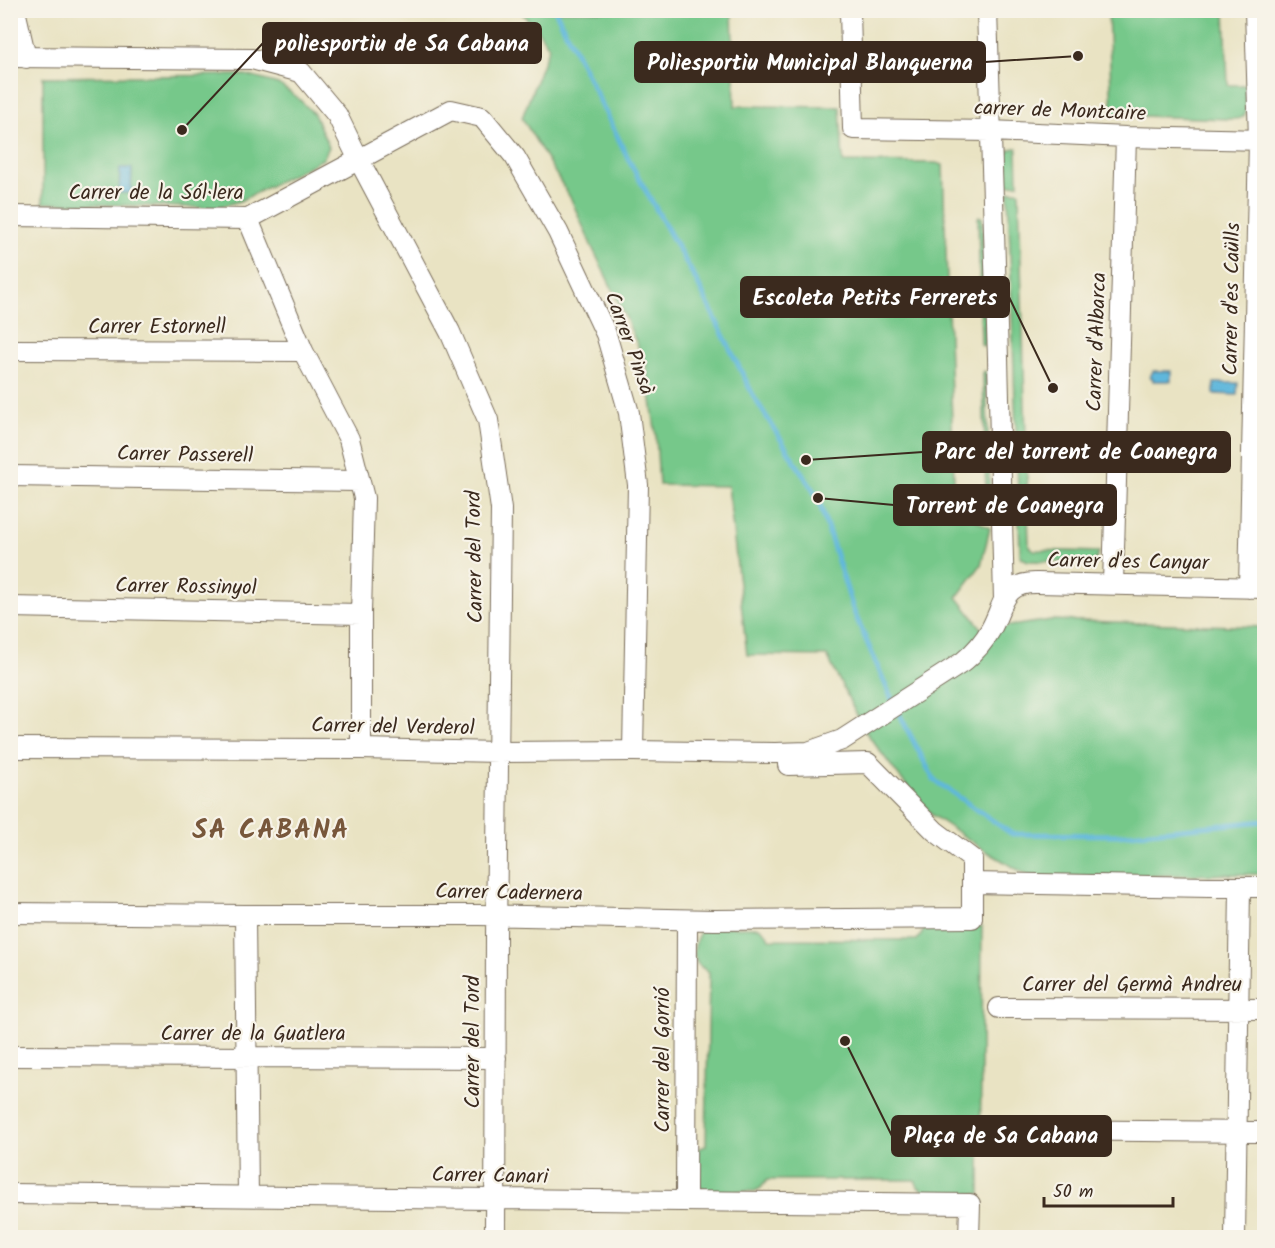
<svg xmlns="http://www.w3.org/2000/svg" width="1275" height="1248" viewBox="0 0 1275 1248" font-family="Kalam,sans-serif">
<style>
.green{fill:#76c88a;stroke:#587954;stroke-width:1.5}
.water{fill:#5fb7dc;stroke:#4d707d;stroke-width:1.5}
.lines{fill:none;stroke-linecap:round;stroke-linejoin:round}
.stream{stroke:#5fb7dc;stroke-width:5}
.street-casing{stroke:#786b58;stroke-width:22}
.street{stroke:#fff;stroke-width:20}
.labels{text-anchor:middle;stroke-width:4.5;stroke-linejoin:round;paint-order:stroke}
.street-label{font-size:21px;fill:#3b2a1e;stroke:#f7f3e8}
.district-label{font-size:27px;font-weight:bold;letter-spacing:1.5px;fill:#78573b;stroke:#f7f3e8}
.leader{fill:none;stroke:#3b2a1e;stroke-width:2}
.callout-dot{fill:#3b2a1e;stroke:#f7f3e8;stroke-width:2}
.callout{fill:#3b2a1e;stroke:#3b2a1e;stroke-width:2}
.callout-label{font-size:22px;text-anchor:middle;font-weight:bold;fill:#fff}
</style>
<rect width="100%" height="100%" fill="#f7f3e8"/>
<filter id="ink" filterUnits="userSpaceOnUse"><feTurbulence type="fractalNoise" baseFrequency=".0167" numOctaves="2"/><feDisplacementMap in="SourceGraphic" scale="12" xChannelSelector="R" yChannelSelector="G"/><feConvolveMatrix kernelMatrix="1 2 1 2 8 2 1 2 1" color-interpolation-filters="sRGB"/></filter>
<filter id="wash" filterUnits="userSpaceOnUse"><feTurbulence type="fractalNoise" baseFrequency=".008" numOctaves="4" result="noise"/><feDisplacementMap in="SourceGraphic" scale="24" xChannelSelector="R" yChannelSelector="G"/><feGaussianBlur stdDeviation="1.35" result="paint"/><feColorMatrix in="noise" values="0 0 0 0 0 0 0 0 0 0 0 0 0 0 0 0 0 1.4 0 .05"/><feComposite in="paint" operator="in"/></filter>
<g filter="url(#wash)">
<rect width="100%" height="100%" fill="#e9e3c3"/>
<!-- green -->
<path class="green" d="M 520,11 L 732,11 L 735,106 L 840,107 L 843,162 L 936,163 L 943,165 L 955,508 L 990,528 L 981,565 L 957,597 L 983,630 L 1051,620 L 1264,627 L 1264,874 L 1030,877 L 986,851 L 932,815 L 898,775 L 865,731 L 827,656 L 747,655 L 728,486 L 659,485 L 656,436 L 646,365 L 622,309 L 591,245 L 571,199 L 522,118 L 549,47 L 539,32 Z
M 1108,11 L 1225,11 L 1228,85 L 1245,85 C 1245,91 1247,112 1244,116 C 1240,120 1233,119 1228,119 L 1112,115 Z
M 246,75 L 278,84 L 297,97 L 314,114 L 329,147 L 323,159 L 240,201 L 216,208 L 43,203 L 43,77 Z
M 1015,148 L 1017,148 L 1018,184 L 1004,185 L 1004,156 L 1009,150 Z
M 1008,191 L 1019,191 L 1029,546 L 1034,550 L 1099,552 L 1097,558 L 1091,563 L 1028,561 L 1022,558 L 1020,553 Z
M 979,216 L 982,218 L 986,344 L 983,346 L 981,344 L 978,218 Z
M 985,371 L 986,373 L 990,495 L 988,498 L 986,496 L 983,374 L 983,372 Z
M 982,926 L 980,1194 L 926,1192 L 918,1187 L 915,1180 L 767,1180 L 761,1188 L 755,1191 L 711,1192 L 705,1190 L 700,1187 L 696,1179 L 695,1155 L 698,1150 L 706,1145 L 709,972 C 704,969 700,967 697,963 C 691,952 696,934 705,927 L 759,927 L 766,933 L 769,939 L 917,940 L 925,929 L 931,927 Z"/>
<!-- water -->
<path class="water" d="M 120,168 L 132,168 L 131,193 L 119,193 Z
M 1153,371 L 1171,371 L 1171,381 L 1153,381 L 1153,379 L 1150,377 Z
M 1214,383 L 1238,383 L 1237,395 L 1214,394 Z"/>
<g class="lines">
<!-- stream -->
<path class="stream" d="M 555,10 L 632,166 L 696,280 L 754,397 L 818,498 L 854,612 L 893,702
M 897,710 L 934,780 L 1012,834 L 1118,835 L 1264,821"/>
</g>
</g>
<g filter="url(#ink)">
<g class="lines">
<!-- street casing -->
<g class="street-casing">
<path id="street" d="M 15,10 L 26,58
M 850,10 L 853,129 L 990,131 L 1126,137 L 1264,140
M 987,10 L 998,358 L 1004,600
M 10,57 L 252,59 L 301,72 L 337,115 L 359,160 L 450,332 L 488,420 L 501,509 L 496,937 L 495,1238
M 10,216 L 248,219 L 451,110 L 482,117 L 515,157 L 558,232 L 606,334 L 629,413 L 638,485 L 633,751
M 248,219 L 303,351 L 349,439 L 364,498 L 361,614 L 361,749
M 10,350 L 303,351
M 10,476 L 359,481
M 1113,584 L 1126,137
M 1249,588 L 1259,140 L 1255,10
M 10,607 L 361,614
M 10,748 L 361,749 L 499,752 L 633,751 L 775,753 L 808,752 L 842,740 L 963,662 C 974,653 984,642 991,629 C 1004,605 1003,582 1037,583 L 1264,588
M 973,883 L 1209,887 L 1264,887
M 10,913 L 245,915 L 479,915 L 715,920 L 972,918 L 972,859 L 935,831 L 868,763 L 788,765
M 245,915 L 248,1196
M 999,1008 L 1264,1009
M 10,1056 L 496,1058
M 1024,1130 L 1264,1132
M 10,1194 L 970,1204 L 969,1238
M 686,1200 L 687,920
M 1235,1238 L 1240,887"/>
</g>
<!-- street -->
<use href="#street" class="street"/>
</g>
</g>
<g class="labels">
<!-- street labels -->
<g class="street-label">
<text transform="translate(1060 110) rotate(2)" y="7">carrer de Montcaire</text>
<text x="156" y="199">Carrer de la Sól·lera</text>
<text transform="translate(1231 299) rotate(-89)" y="7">Carrer d'es Caülls</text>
<text x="157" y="333">Carrer Estornell</text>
<text transform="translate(1096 342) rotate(-88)" y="7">Carrer d'Albarca</text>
<text transform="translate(630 343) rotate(70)" y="7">Carrer Pinsà</text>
<text transform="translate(185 454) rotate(1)" y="7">Carrer Passerell</text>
<text transform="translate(474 557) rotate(-91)" y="7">Carrer del Tord</text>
<text transform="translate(1128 561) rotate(1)" y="7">Carrer d'es Canyar</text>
<text transform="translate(186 586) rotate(1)" y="7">Carrer Rossinyol</text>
<text transform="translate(393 726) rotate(1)" y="7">Carrer del Verderol</text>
<text transform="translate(509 892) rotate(1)" y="7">Carrer Cadernera</text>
<text x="1132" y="991">Carrer del Germà Andreu</text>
<text x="253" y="1040">Carrer de la Guatlera</text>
<text transform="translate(472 1042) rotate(-90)" y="7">Carrer del Tord</text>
<text transform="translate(662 1060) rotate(-90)" y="7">Carrer del Gorrió</text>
<text transform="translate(490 1175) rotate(1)" y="7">Carrer Canari</text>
</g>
<!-- district labels -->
<g class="district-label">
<text x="271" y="838">SA CABANA</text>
</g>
</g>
<!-- callouts -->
<path class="leader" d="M182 130L263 43M1078 56L985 62M1053 388L1009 297M806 460L923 452M818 498L894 505M845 1041L892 1136"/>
<g class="callout-dot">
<circle cx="182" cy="130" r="6"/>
<circle cx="1078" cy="56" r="6"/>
<circle cx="1053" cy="388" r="6"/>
<circle cx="806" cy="460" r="6"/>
<circle cx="818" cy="498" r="6"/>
<circle cx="845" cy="1041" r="6"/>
</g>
<g class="callout">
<rect x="263" y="23" width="278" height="40" rx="6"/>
<rect x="635" y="42" width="350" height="40" rx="6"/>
<rect x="741" y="277" width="268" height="40" rx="6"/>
<rect x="923" y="432" width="307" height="40" rx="6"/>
<rect x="894" y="485" width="222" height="40" rx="6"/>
<rect x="892" y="1116" width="219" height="40" rx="6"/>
</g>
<g class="callout-label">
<text x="402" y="51">poliesportiu de Sa Cabana</text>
<text x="810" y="70">Poliesportiu Municipal Blanquerna</text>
<text x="875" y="305">Escoleta Petits Ferrerets</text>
<text x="1076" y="459">Parc del torrent de Coanegra</text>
<text x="1005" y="513">Torrent de Coanegra</text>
<text x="1001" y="1143">Plaça de Sa Cabana</text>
</g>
<!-- margin -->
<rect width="1275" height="1248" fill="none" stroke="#f7f3e8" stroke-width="36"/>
<!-- scale -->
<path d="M1044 1197v9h129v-9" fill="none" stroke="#3b2a1e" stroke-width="3"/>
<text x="1053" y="1197" font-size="18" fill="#3b2a1e" stroke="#f7f3e8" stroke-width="4.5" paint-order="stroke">50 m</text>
</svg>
